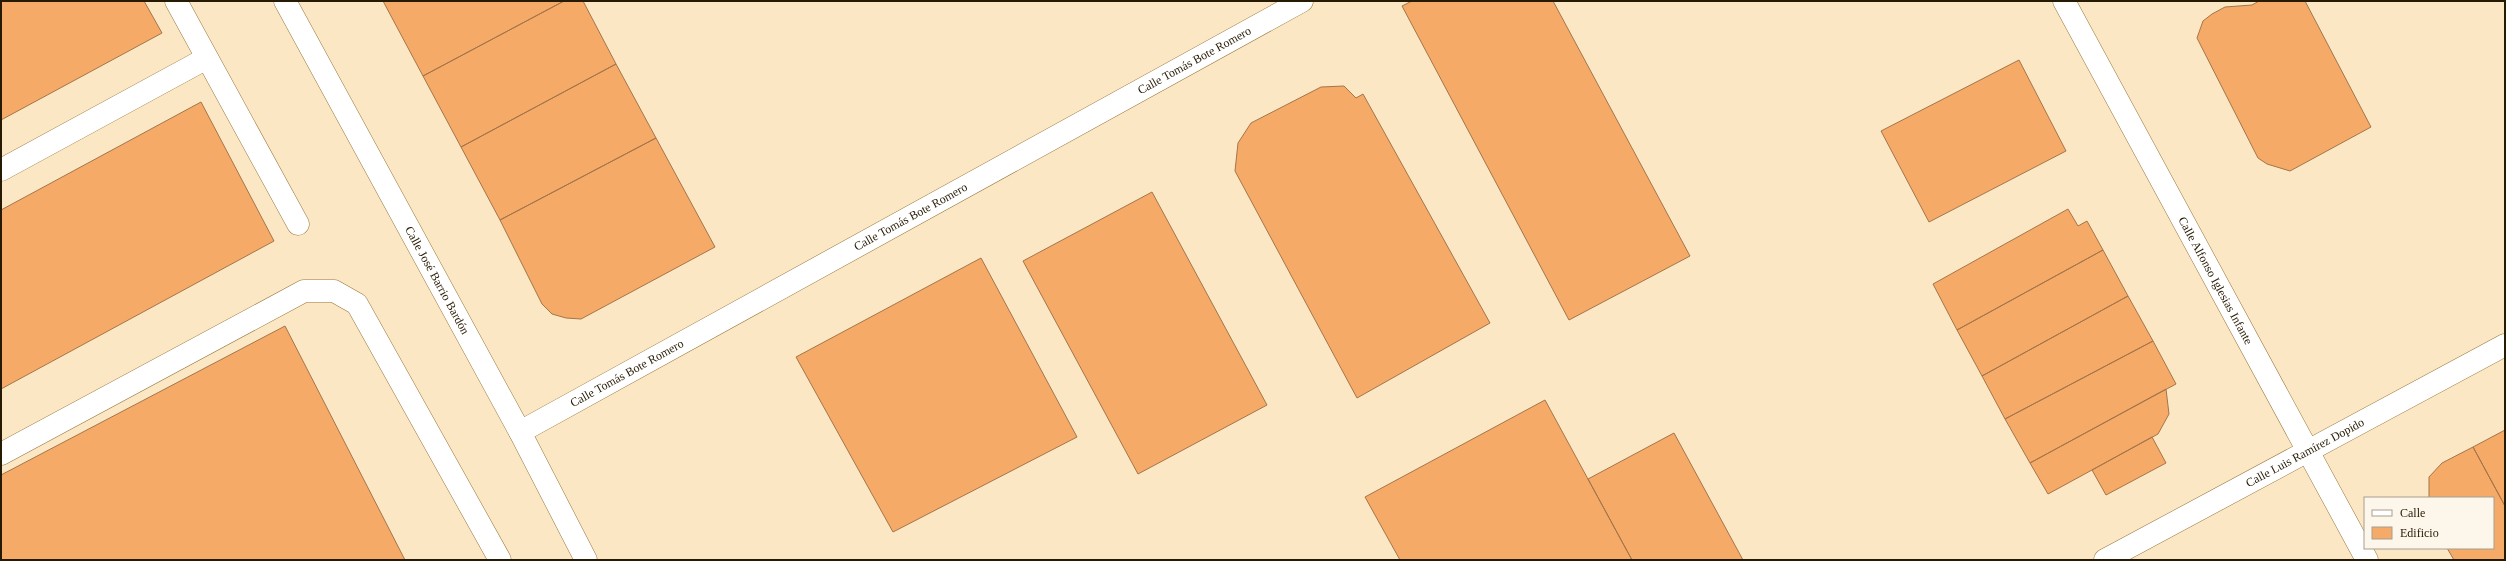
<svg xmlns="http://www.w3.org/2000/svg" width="2506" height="561" viewBox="0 0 2506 561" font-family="Georgia,serif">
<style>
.building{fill:#f5aa67;stroke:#a5754a}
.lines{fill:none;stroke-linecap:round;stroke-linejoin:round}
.service-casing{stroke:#987940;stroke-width:23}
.minor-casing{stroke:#987940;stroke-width:23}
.service{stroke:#fff;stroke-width:22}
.minor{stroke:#fff;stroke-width:22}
.labels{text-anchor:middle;stroke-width:3.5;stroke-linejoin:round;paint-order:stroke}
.street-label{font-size:12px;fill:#261a03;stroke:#fdf6eb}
</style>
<rect width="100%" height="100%" fill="#fbe7c4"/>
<!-- building -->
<path class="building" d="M 1,1 L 144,1 L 162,33 L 1,120 Z
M 383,1 L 564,1 L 423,76 Z
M 564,1 L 583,1 L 616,64 L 461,147 L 423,76 Z
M 1412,1 L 1553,1 L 1690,256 L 1569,320 L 1402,6 Z
M 2259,1 L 2305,1 L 2371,127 L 2290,171 L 2267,164 L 2258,158 L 2197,38 L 2203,21 L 2212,14 L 2225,7 L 2252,5 Z
M 2019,60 L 2066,151 L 1929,222 L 1881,131 Z
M 616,64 L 656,138 L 500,220 L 461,147 Z
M 1344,86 L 1356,98 L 1363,94 L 1490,323 L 1357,398 L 1235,171 L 1238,143 L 1251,123 L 1321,87 Z
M 201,102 L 274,241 L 1,389 L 1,210 Z
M 656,138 L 715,247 L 581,319 L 566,318 L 552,314 L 542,304 L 500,220 Z
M 1152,192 L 1267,405 L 1138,474 L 1023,261 Z
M 2068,209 L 2078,226 L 2087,221 L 2103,250 L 1957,330 L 1933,284 Z
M 2103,250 L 2128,296 L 1982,376 L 1957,330 Z
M 981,258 L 1077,437 L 893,532 L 796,357 Z
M 2128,296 L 2153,341 L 2005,419 L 1982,376 Z
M 285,326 L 405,560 L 1,560 L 1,475 Z
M 2153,341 L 2176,384 L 2030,463 L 2005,419 Z
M 2166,389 L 2169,414 L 2158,434 L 2048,494 L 2030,463 Z
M 1545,400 L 1632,560 L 1400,560 L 1365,497 Z
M 2505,430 L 2505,506 L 2473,447 Z
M 1674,433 L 1743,560 L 1632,560 L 1588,479 Z
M 2152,437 L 2166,463 L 2106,495 L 2092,470 Z
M 2473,447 L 2505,506 L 2505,560 L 2454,560 L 2447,548 L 2493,548 L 2493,498 L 2429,498 L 2429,477 L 2442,463 Z"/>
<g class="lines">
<!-- service casing -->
<g class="service-casing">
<path id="service" d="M 176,1 L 298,224
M 1,170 L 207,58
M 1,454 L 304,291 L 334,291 L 357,304 L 500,560"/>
</g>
<!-- minor casing -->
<g class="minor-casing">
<g id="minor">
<path id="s1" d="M 285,1 L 520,432 L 586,560"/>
<path id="s2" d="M 2064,1 L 2367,560"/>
<path id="s3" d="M 520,432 L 1302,1"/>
<path id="s4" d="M 2105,560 L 2505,345"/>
</g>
</g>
<!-- service -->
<use href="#service" class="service"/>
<!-- minor -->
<use href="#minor" class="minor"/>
</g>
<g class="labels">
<!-- street labels -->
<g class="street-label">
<text dy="4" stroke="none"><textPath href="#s3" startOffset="770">Calle Tomás Bote Romero</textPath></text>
<text dy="4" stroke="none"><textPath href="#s3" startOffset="446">Calle Tomás Bote Romero</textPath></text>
<text dy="4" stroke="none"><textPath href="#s1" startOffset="318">Calle José Barrio Bardón</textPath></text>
<text dy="4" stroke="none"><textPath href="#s2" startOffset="318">Calle Alfonso Iglesias Infante</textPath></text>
<text dy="4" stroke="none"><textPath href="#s3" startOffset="122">Calle Tomás Bote Romero</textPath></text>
<text dy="4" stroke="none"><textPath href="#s4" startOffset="227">Calle Luis Ramírez Dopido</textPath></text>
</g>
</g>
<!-- border -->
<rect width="2506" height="561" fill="none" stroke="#261a03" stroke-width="4"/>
<!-- legend -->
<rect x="2364" y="497" width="130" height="52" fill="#fdf6eb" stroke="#a79e8e"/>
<rect x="2372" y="510" width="20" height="6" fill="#ffffff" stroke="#a79e8e"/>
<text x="2400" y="517" font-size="12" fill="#261a03">Calle</text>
<rect x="2372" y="527" width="20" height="12" fill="#f5aa67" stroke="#a79e8e"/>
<text x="2400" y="537" font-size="12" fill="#261a03">Edificio</text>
</svg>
